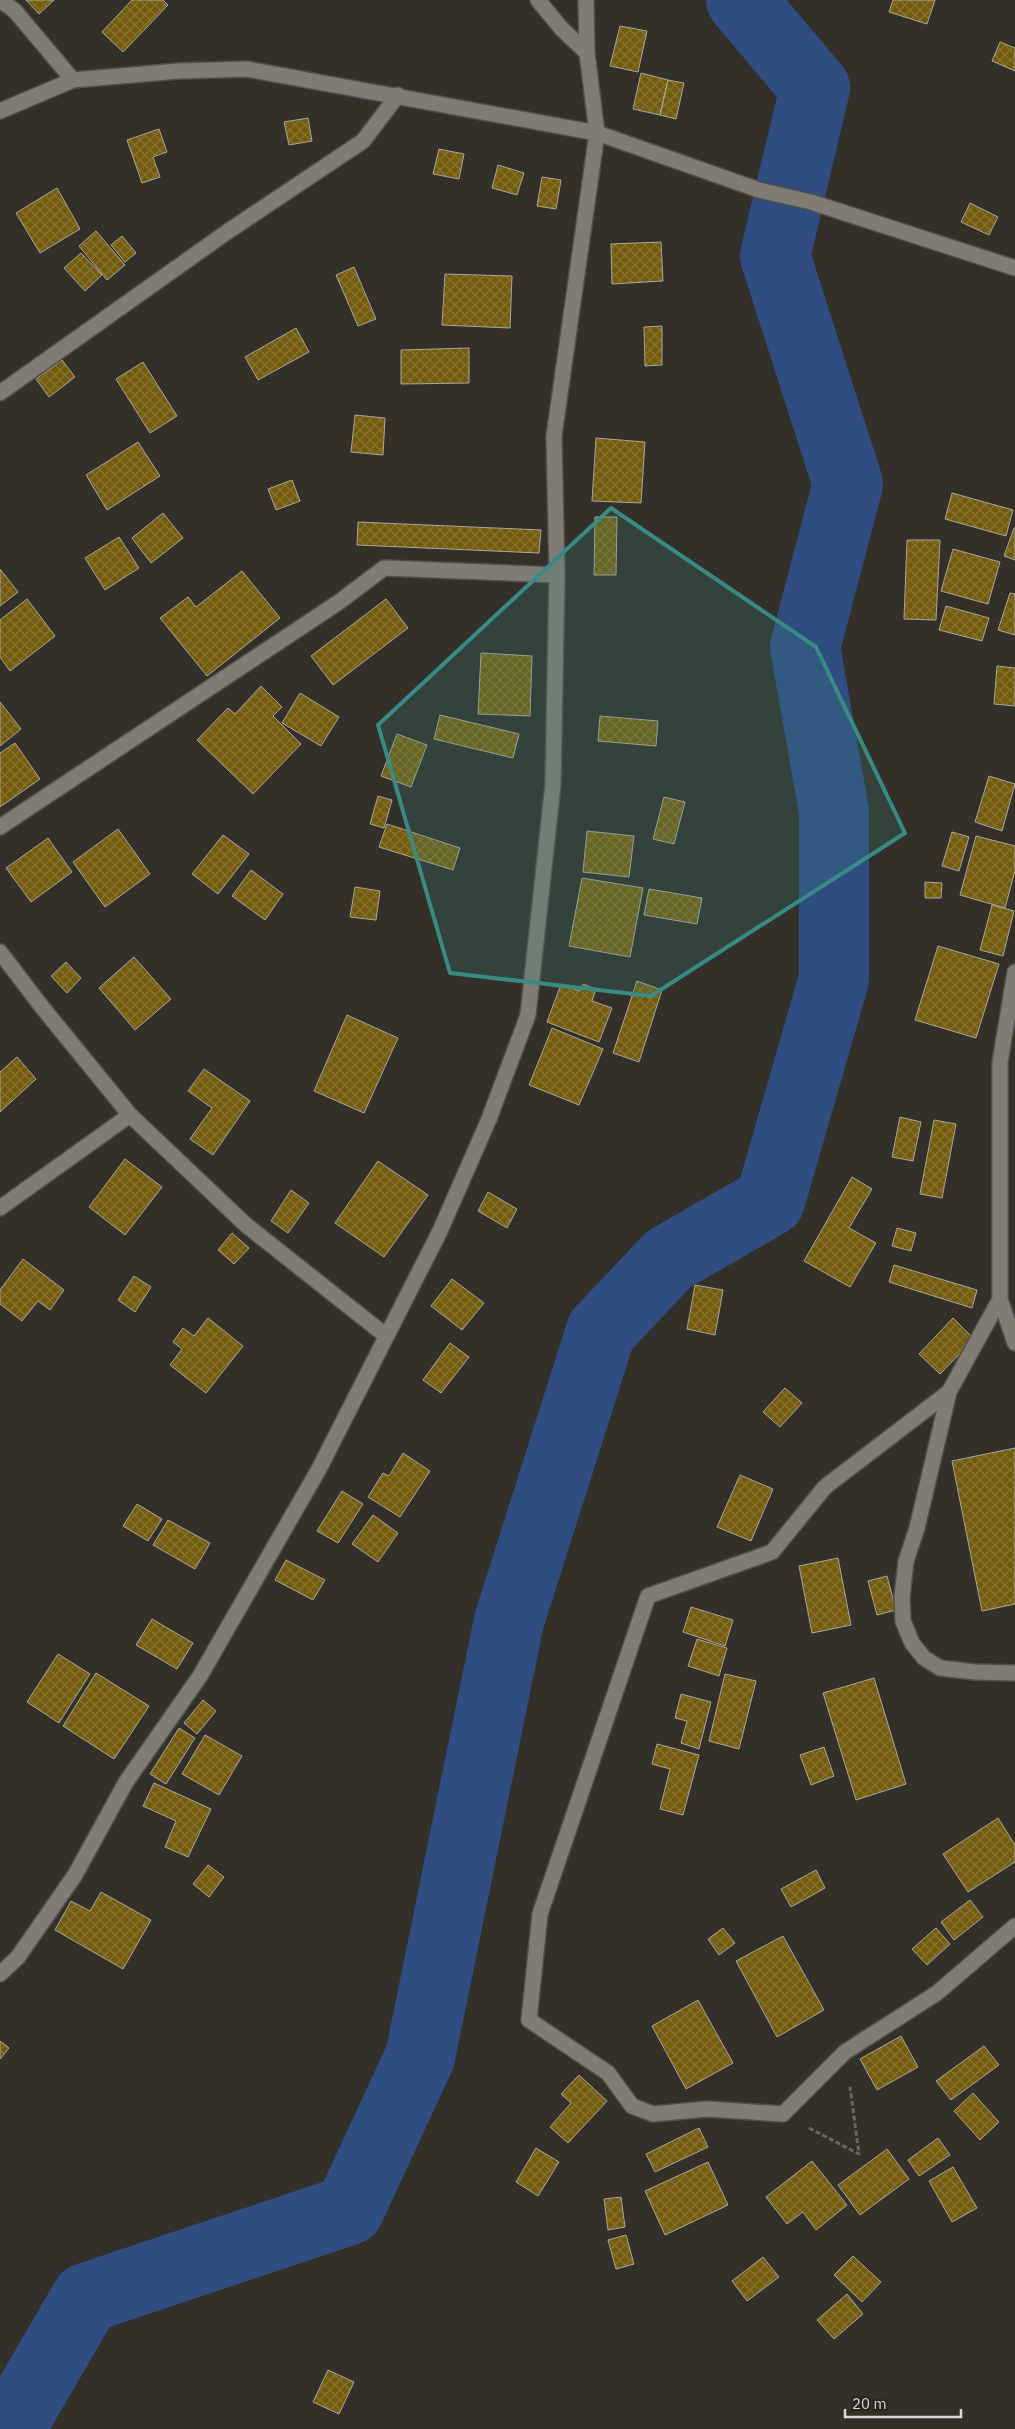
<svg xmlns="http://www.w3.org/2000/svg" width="1015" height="2429" viewBox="0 0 1015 2429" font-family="'IBM Plex Sans',sans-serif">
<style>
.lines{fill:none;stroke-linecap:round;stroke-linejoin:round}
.river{stroke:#304d81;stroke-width:70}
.building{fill:url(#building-cross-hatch);stroke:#a9a69e}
.street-casing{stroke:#504e49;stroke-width:18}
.path{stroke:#686660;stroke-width:3;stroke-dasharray:5 2.5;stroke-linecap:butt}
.street{stroke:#7e7c74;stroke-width:15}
.marked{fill:#388a83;fill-opacity:0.2;stroke:#388a83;stroke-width:4;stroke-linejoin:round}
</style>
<defs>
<pattern id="building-cross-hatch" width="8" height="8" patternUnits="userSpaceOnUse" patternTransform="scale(1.25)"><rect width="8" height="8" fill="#735b0d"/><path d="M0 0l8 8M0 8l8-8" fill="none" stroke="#86722f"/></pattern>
</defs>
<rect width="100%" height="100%" fill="#323029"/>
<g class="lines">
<!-- river -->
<path class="river" d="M 10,2429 L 86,2298 L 349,2210 L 420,2057 L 509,1621 L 601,1331 L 669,1259 L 770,1201 L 834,979 L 834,811 L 805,647 L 848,484 L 775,256 L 815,88 L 741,0"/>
</g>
<!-- building -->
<path class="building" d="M 26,0 L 54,0 L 39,14 Z
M 132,0 L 163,0 L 168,5 L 123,52 L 102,32 Z
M 893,0 L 935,0 L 927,24 L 889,12 Z
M 620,26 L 647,31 L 638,72 L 610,66 Z
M 1000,42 L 1015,48 L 1015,71 L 992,61 Z
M 641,73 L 668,80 L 660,115 L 633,109 Z
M 668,80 L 684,83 L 676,119 L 660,115 Z
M 308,118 L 312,141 L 289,145 L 284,122 Z
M 159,129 L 167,152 L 153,157 L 160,177 L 142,183 L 127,140 Z
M 439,149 L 464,154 L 459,179 L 433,174 Z
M 498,165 L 524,173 L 517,195 L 492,188 Z
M 542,177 L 561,180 L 556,209 L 537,206 Z
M 57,188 L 80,229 L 40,253 L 16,213 Z
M 970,203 L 998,217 L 989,235 L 961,222 Z
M 96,231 L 125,265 L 107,280 L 79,246 Z
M 122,236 L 136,253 L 125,262 L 111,245 Z
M 661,242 L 663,281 L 612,284 L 611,244 Z
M 81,253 L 102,275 L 85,291 L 64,268 Z
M 354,267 L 376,319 L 358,326 L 336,275 Z
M 445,274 L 512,276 L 510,328 L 442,325 Z
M 662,326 L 662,365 L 645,366 L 644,327 Z
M 296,328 L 309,352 L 258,380 L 245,357 Z
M 469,348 L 469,383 L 401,384 L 401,350 Z
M 62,360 L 75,377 L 49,397 L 36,379 Z
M 143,362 L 177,416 L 150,433 L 116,379 Z
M 355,415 L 385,418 L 383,455 L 351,452 Z
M 596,438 L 645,442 L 641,503 L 592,501 Z
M 138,442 L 160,476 L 107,510 L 86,475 Z
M 292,480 L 300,501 L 276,510 L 268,489 Z
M 952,493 L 1013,510 L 1006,536 L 945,519 Z
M 163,513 L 183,538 L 151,563 L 132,538 Z
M 595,517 L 617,517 L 616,575 L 594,575 Z
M 358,522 L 541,530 L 539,553 L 357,545 Z
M 1014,528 L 1015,528 L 1015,560 L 1004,556 Z
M 119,537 L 139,568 L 105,590 L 85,558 Z
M 907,540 L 940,540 L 936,620 L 904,619 Z
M 953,549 L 1000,562 L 988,604 L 941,591 Z
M 0,569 L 18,592 L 0,606 Z
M 242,571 L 280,618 L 207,676 L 160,618 L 188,597 L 196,607 Z
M 1010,593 L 1015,594 L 1015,635 L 998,630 Z
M 27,599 L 55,636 L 10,671 L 0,657 L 0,620 Z
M 386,599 L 408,628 L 333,685 L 311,656 Z
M 946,606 L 989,618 L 982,641 L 939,630 Z
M 481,653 L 532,656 L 530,716 L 478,714 Z
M 997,666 L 1015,668 L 1015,706 L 994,704 Z
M 261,686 L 282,707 L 273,716 L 301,744 L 253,794 L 197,740 L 228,708 L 235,714 Z
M 300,693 L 339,717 L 321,746 L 282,723 Z
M 0,702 L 21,729 L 0,746 Z
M 440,715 L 519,734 L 513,758 L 434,739 Z
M 600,716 L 658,721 L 656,746 L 598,741 Z
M 397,734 L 427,745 L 411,787 L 381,776 Z
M 15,743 L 40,779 L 0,807 L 0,753 Z
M 989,776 L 1015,784 L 1002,831 L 975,822 Z
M 378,796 L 392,800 L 384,828 L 370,824 Z
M 664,797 L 685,802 L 674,844 L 653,839 Z
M 387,824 L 460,848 L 453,870 L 379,847 Z
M 118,829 L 150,874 L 105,907 L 73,862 Z
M 587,831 L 634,836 L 629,877 L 583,872 Z
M 952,832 L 969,837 L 959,871 L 942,866 Z
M 223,835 L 249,854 L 218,894 L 192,874 Z
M 976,836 L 1015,846 L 1015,871 L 1005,908 L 960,895 Z
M 48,838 L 72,872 L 31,902 L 6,868 Z
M 251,870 L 283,894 L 265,920 L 232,896 Z
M 582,878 L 643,888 L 630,957 L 569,946 Z
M 925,882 L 942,883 L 941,898 L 925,898 Z
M 355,887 L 380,891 L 376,920 L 350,917 Z
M 649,889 L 702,898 L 697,924 L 644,915 Z
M 992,905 L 1014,911 L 1003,956 L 980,950 Z
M 938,946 L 999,964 L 976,1038 L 915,1020 Z
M 134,957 L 171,999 L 135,1030 L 99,988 Z
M 66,962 L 81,978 L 67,993 L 51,976 Z
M 637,981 L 662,990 L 639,1062 L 613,1053 Z
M 561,984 L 579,991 L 583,984 L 596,989 L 592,1001 L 612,1008 L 599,1042 L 547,1022 Z
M 347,1015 L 398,1038 L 364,1113 L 314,1091 Z
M 552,1028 L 603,1049 L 579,1105 L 529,1085 Z
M 17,1057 L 36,1079 L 0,1112 L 0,1072 Z
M 204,1069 L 250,1101 L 213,1155 L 190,1139 L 212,1108 L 188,1091 Z
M 900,1117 L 921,1122 L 913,1161 L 892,1157 Z
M 934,1120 L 956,1124 L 942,1198 L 920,1194 Z
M 125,1159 L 162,1187 L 125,1235 L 89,1207 Z
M 378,1161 L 428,1195 L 384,1257 L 335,1223 Z
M 852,1177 L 872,1189 L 849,1228 L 876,1243 L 850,1287 L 804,1261 Z
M 291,1190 L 309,1203 L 288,1233 L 271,1221 Z
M 488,1192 L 517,1209 L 507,1228 L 478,1211 Z
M 897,1228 L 916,1233 L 911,1251 L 892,1246 Z
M 232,1233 L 249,1248 L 234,1264 L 218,1250 Z
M 23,1259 L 64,1290 L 50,1310 L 38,1301 L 22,1321 L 0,1304 L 0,1290 Z
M 894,1265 L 977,1290 L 972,1308 L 889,1282 Z
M 134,1276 L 151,1287 L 135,1312 L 118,1300 Z
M 452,1279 L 484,1303 L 462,1330 L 431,1306 Z
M 695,1285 L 723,1290 L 715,1335 L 687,1329 Z
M 208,1318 L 243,1346 L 206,1393 L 170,1365 L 182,1349 L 173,1342 L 183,1328 L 194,1336 Z
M 953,1318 L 974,1339 L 940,1374 L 919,1354 Z
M 450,1343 L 469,1357 L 441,1393 L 423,1380 Z
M 785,1388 L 802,1403 L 780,1427 L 763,1412 Z
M 1015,1448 L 1015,1604 L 982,1611 L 952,1461 Z
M 403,1453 L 430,1471 L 400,1517 L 368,1497 L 383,1473 L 389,1476 Z
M 740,1475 L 773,1489 L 751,1541 L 717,1527 Z
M 342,1491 L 363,1504 L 338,1543 L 317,1531 Z
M 137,1504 L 162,1519 L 148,1541 L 123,1526 Z
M 373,1515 L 398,1533 L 378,1562 L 352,1544 Z
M 168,1520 L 210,1543 L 195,1569 L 153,1545 Z
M 838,1558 L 851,1625 L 812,1633 L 799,1566 Z
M 286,1560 L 325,1580 L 313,1600 L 275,1580 Z
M 887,1576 L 896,1610 L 877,1615 L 868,1581 Z
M 691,1607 L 733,1620 L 725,1646 L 683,1632 Z
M 152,1619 L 193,1643 L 177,1669 L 136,1645 Z
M 697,1639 L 727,1648 L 719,1676 L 688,1666 Z
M 58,1654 L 90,1674 L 59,1723 L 27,1702 Z
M 96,1673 L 149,1706 L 114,1759 L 63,1726 Z
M 725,1674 L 756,1681 L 739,1749 L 709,1741 Z
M 874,1678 L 906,1784 L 856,1800 L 823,1693 Z
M 681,1694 L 711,1702 L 699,1749 L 681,1743 L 687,1721 L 675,1718 Z
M 203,1700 L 216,1711 L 197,1734 L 184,1723 Z
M 179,1728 L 195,1738 L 166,1784 L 150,1774 Z
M 205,1735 L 242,1756 L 219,1795 L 182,1774 Z
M 657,1744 L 699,1755 L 683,1815 L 660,1809 L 670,1769 L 652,1764 Z
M 824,1747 L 834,1776 L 811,1785 L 800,1755 Z
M 154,1783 L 211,1809 L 188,1857 L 165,1847 L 176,1821 L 143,1806 Z
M 998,1818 L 1015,1845 L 1015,1862 L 968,1892 L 943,1854 Z
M 208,1865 L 224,1877 L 209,1897 L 193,1884 Z
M 816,1870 L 825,1888 L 791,1907 L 781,1889 Z
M 101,1892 L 151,1920 L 123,1969 L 55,1930 L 71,1901 L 90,1911 Z
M 970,1900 L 983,1917 L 954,1940 L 941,1922 Z
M 723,1928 L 735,1943 L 719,1955 L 708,1939 Z
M 936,1928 L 950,1944 L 927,1965 L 912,1949 Z
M 783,1936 L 824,2010 L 777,2037 L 736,1961 Z
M 698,2000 L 733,2063 L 686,2089 L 652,2026 Z
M 901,2036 L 918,2067 L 877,2090 L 860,2059 Z
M 0,2041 L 9,2048 L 0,2059 Z
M 984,2046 L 999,2065 L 951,2100 L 936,2081 Z
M 579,2075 L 607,2101 L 568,2143 L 550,2127 L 571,2103 L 561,2094 Z
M 973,2093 L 999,2122 L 980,2140 L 954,2111 Z
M 699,2128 L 708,2147 L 655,2172 L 646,2154 Z
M 938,2138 L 950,2155 L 919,2176 L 908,2160 Z
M 536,2148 L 559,2162 L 538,2196 L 516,2182 Z
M 887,2149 L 909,2179 L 860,2215 L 838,2185 Z
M 812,2161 L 847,2205 L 816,2230 L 803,2212 L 787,2224 L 766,2197 Z
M 708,2162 L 728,2205 L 665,2235 L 645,2191 Z
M 953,2167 L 977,2208 L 952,2222 L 929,2181 Z
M 621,2197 L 625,2227 L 608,2230 L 604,2199 Z
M 626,2235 L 634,2264 L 616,2269 L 608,2240 Z
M 853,2256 L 881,2282 L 862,2302 L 834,2275 Z
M 763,2257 L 779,2277 L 747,2301 L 732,2281 Z
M 847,2294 L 863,2314 L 834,2339 L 817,2320 Z
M 328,2370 L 354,2382 L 339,2414 L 313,2402 Z"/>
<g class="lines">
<!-- street casing -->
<g class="street-casing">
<path id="street" d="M 0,0 L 15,11 L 73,80
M 538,0 L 561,28 L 587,53
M 0,111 L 73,80 L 179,71 L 247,69 L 597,133 L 759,190 L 811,202 L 1015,268
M 0,393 L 227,232 L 363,141 L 398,95
M 0,827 L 339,602 L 384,568 L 557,575
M 0,952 L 42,1007 L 130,1115 L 246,1225 L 385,1335
M 1015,972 L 1000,1062 L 1000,1299 L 1015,1343
M 0,1208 L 130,1115
M 1000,1299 L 949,1392 L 917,1528 L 906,1561 L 902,1597 L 903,1621 L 912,1643 L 924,1658 L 940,1668 L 975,1672 L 1015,1673
M 949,1392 L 825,1487 L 772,1552 L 648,1596 L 540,1914 L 529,2020 L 608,2073 L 632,2106 L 653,2114 L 707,2109 L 783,2114 L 845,2052 L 937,1993 L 1015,1926
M 0,1974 L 18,1957 L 75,1875 L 126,1782 L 200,1676 L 319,1469 L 440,1231 L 489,1119 L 528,1015 L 553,784 L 557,575 L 554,436 L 597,133 L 587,53 L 586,0"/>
</g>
<!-- path -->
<path class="path" d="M 809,2128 L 859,2154 L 850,2087"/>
<!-- street -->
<use href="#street" class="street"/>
</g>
<!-- marked area -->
<path class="marked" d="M 611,508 L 816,647 L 905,833 L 651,996 L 450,973 L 378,725 Z"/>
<!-- scale -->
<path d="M845 2409v8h116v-8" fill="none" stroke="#dad9d5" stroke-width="2.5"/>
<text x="852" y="2409" font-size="15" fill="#dad9d5" stroke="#28261f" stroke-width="4" paint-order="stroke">20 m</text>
</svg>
